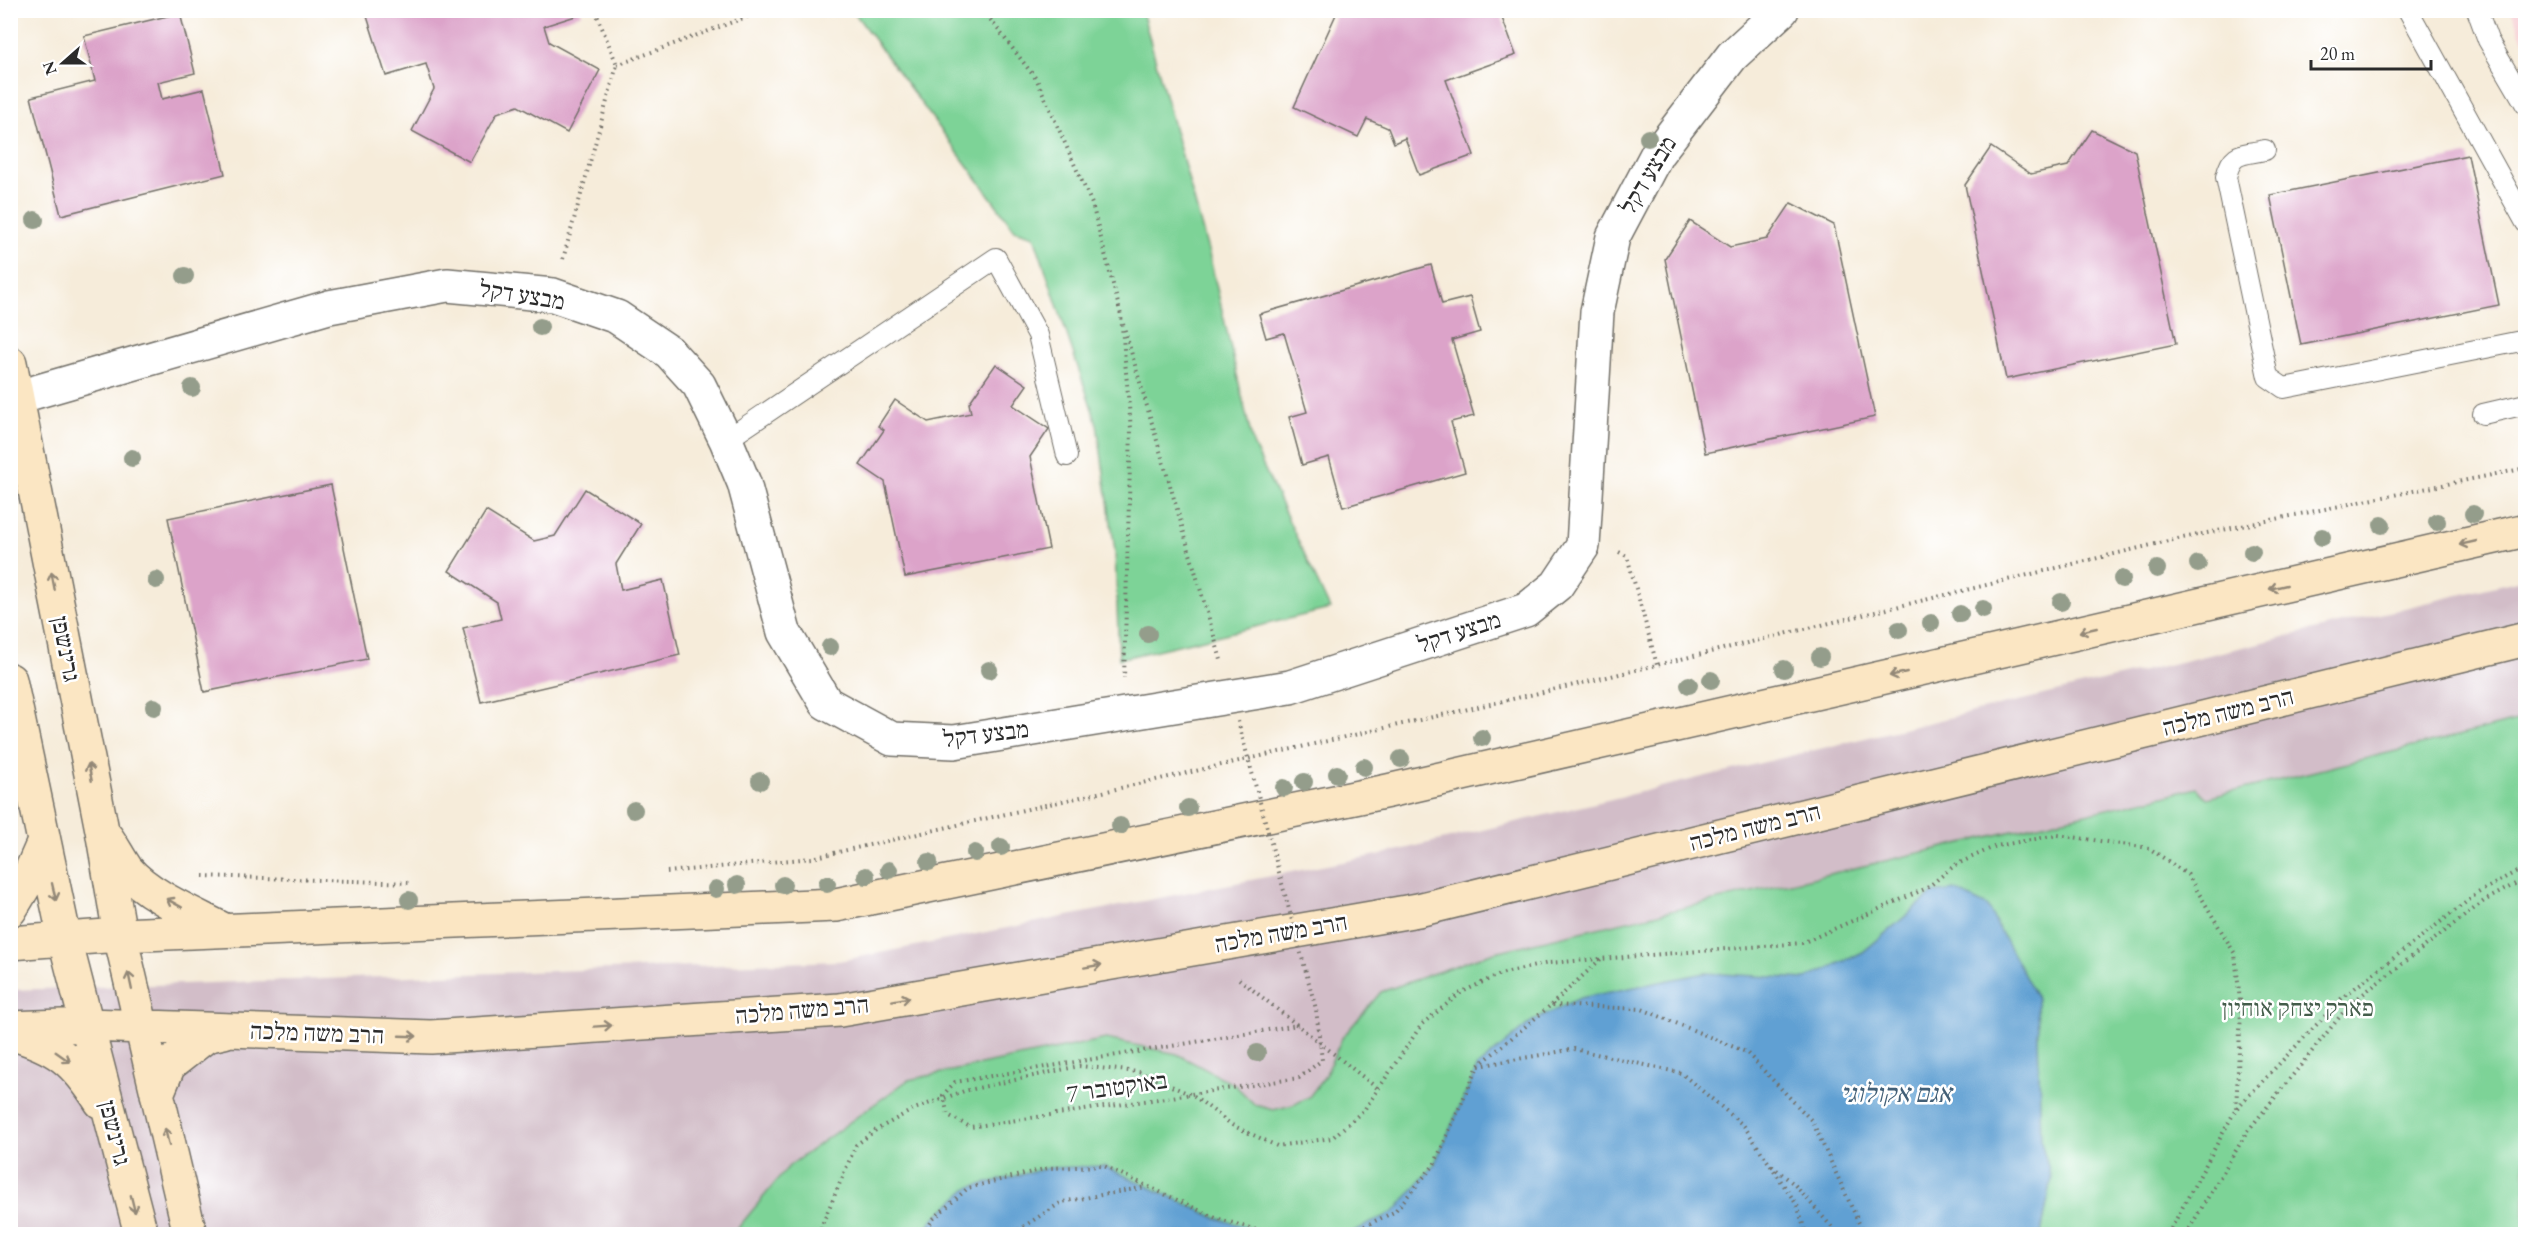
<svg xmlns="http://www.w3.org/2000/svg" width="2536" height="1245" viewBox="0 0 2536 1245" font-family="'EB Garamond','Frank Ruhl Libre',serif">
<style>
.built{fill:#f7cfd5}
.industrial{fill:#d2bdc8}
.green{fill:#7dd397;stroke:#547f61;stroke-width:1.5}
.water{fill:#61a0d3;stroke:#46667f;stroke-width:1.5}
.building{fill:#dca3c9}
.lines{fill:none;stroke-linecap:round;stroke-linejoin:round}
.lane-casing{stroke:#726f68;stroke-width:22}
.street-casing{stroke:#726f68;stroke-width:36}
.secondary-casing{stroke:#726f68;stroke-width:36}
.path{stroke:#726f68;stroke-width:4;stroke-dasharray:1.5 4.5;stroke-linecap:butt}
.lane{stroke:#fff;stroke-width:20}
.street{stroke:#fff;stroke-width:33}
.secondary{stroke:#fbe6c3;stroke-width:33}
.path-bridge{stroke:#726f68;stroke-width:4;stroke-dasharray:1.5 4.5;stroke-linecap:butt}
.tree{fill:#949d8b}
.oneway{stroke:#938877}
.labels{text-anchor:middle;stroke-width:5;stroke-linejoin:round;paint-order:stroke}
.street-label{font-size:24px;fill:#2b2b2b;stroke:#fff}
.park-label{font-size:24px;fill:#445d4b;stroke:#fff}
.water-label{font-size:26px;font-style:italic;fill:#436077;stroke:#fff}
</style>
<rect width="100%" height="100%" fill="#fff"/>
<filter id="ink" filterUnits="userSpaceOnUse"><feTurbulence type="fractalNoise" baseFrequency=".0167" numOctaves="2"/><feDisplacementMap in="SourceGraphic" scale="12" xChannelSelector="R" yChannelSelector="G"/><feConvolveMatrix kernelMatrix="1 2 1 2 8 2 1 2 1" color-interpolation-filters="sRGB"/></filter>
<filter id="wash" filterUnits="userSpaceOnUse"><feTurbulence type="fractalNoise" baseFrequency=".008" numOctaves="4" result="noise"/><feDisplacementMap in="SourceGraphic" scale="24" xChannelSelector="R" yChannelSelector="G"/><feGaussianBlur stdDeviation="1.35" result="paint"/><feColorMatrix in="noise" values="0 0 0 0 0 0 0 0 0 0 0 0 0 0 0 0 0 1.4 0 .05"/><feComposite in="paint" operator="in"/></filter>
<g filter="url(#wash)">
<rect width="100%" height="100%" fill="#f6ecda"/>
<!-- built -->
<path class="built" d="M 2511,11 L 2525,11 L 2525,43 Z"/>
<!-- industrial -->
<path class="industrial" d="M 2525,579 L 2525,1234 L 11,1234 L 11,990 L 839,961 L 1383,854 Z"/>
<!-- green -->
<path class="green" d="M 853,11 L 1142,11 L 1209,254 L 1253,444 L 1330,609 L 1119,659 L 1115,551 L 1097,424 L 1034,236 L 1015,230 Z
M 2525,719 L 2525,1234 L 733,1234 L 789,1166 L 908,1080 L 1106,1039 L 1177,1054 L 1235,1085 L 1255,1105 L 1273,1110 L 1293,1105 L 1309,1097 L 1325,1076 L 1342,1038 L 1381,992 L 1491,953 L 2197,788 L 2207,798 Z"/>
<!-- water -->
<path class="water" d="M 1955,890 L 1987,906 L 2037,999 L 2041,1142 L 2052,1179 L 2041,1234 L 1348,1234 L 1394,1212 L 1434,1165 L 1478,1066 L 1531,1022 L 1580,998 L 1705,973 L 1806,979 L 1863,952 L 1933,893 Z
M 1104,1166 L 1216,1218 L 1270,1234 L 924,1234 L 933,1219 L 968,1188 L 1048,1168 Z"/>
<g id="blocks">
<!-- building -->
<path class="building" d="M 365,10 L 580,10 L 582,14 L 544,26 L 549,42 L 600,70 L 567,133 L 518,106 L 497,113 L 470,162 L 412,131 L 434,89 L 426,64 L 386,76 Z
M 1338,10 L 1439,10 L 1447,14 L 1457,10 L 1499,10 L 1516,55 L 1446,80 L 1474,155 L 1419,175 L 1405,138 L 1394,143 L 1388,128 L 1367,119 L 1358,137 L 1294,107 Z
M 180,13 L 195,73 L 158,82 L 162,99 L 204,89 L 225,174 L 61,215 L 31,97 L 95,81 L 84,36 Z
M 2092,130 L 2135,151 L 2176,344 L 2006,379 L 1965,185 L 1991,147 L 2031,174 L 2068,166 Z
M 2468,155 L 2499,305 L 2301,345 L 2270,195 Z
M 1791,203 L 1834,225 L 1875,417 L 1705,453 L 1665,259 L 1690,221 L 1730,247 L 1767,239 Z
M 1431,265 L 1442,304 L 1470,297 L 1480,332 L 1452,340 L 1474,416 L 1451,422 L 1465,472 L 1343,507 L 1329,457 L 1302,465 L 1289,417 L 1307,412 L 1284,333 L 1266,338 L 1259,314 Z
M 996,364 L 1027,385 L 1013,405 L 1049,429 L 1030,457 L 1049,549 L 905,577 L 885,482 L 860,465 L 884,430 L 878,426 L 895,400 L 928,422 L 971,413 L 969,403 Z
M 331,485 L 367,659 L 204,692 L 168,518 Z
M 585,489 L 641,524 L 616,564 L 621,590 L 663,580 L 680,655 L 481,702 L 463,628 L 501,619 L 497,602 L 449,571 L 486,511 L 534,541 L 555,536 Z"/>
</g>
</g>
<g filter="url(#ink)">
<use href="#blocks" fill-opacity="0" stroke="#726f68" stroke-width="1.5"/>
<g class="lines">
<!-- lane casing -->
<g class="lane-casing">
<path id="lane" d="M 2408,10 L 2526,223
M 2477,10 L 2488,40 L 2526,105
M 2265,150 C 2242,155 2232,151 2226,177 L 2268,377 L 2284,388 L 2526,340
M 2483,414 L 2526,404
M 726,440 L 996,258 L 1038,335 L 1067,456"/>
</g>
<!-- street casing -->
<g class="street-casing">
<path id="street" d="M 18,397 L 329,307 L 447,285 L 553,295 L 617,317 L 669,352 L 699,385 L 726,440 L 744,483 L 784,632 L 826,703 L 892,739 L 954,742 L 1290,687 L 1526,610 L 1557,585 L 1583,546 L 1597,312 L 1613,237 L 1657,154 L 1732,56 L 1782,10"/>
</g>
<!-- secondary casing -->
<g class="secondary-casing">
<path id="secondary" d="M 10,363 L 102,830 L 120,935 L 190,1234
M 10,680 L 65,940 L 141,1234
M 107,838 C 114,848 120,860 127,870 C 149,896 194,914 224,930
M 10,910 L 25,885 L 43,844
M 10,943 L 120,935 L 836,905 L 1388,791 L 2526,530
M 10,1028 L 88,1025 L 431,1037 L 840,1010 L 1418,910 L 2526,639
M 10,1033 C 58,1047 75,1061 101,1102
M 157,1094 L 169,1065 L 206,1036 L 224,1032"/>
</g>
<!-- path -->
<path class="path" d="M 983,10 L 1037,80 L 1092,204 L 1121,315 L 1131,429 L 1124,678
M 617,65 L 765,10
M 563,259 L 617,65 L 595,10
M 1123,324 L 1221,660
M 1619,552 L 1627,556 L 1657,665
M 667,872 L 812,858 L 1574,685 L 2168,541 L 2526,468
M 203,876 L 411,883
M 1239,979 L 1377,1088
M 1551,1005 L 1602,958
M 1479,1066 L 1574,1049 L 1681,1073 L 1744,1126 L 1797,1205 L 1806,1234
M 1772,1166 L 1794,1184 L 1838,1234
M 818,1234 L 856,1145 L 876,1130 L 914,1109 L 964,1091 L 1079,1066 L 1139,1072 L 1194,1096 L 1232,1125 L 1277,1146 L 1332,1138 L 1364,1110 L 1422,1024 L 1462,992 L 1500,974 L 1549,963 L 1802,943 L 1927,888 L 1955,865 L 1996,846 L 2058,835 L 2149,848 L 2188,875 L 2235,954 L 2241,1011 L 2236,1109
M 924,1234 L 933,1219 L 968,1188 L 1048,1168 L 1104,1166 L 1216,1218 L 1270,1234
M 1006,1234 L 1016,1230
M 1014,1234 L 1018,1230 L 1062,1202 L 1146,1187
M 1348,1234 L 1394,1212 L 1434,1165 L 1478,1066 L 1551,1005 L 1642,1009 L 1746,1052 L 1812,1121 L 1864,1234
M 2168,1234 L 2236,1109 L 2343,997 L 2478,893 L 2526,866
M 2186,1234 L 2247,1132 L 2350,1004 L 2484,901 L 2526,878"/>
<!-- lane -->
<use href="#lane" class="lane"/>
<!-- street -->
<use href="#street" class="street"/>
<!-- secondary -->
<use href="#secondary" class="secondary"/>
<!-- path-bridge -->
<path class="path-bridge" d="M 1238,721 L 1316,1009 L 1322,1060 L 1299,1078 L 970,1127 L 948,1115 L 943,1095 L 955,1082 L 1298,1025"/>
</g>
<!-- trees -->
<g class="tree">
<circle cx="1648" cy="138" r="9"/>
<circle cx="35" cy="220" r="9"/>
<circle cx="185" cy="276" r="9"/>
<circle cx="540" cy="327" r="9"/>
<circle cx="192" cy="388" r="9"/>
<circle cx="132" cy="458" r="9"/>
<circle cx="2473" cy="514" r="9"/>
<circle cx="2437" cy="522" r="9"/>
<circle cx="2382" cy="525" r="9"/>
<circle cx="2322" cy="537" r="9"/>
<circle cx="2252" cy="552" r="9"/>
<circle cx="2198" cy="564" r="9"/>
<circle cx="2157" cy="569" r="9"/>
<circle cx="2122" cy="579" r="9"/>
<circle cx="156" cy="580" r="9"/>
<circle cx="2061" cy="602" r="9"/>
<circle cx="1983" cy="609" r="9"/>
<circle cx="1960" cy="614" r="9"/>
<circle cx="1931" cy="623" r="9"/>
<circle cx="1899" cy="630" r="9"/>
<circle cx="1148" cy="634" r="9"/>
<circle cx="830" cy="647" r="9"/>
<circle cx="1820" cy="657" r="9"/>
<circle cx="1784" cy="669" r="9"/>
<circle cx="989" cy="670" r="9"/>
<circle cx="1711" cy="680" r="9"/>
<circle cx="1689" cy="685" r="9"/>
<circle cx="154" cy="707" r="9"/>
<circle cx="1482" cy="738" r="9"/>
<circle cx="1401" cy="759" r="9"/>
<circle cx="1364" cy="767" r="9"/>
<circle cx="1337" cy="774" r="9"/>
<circle cx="760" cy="781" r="9"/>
<circle cx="1304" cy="782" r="9"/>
<circle cx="1284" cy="788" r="9"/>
<circle cx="1188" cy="808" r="9"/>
<circle cx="634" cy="810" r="9"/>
<circle cx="1120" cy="826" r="9"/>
<circle cx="1001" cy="847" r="9"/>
<circle cx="975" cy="853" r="9"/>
<circle cx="929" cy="862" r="9"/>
<circle cx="889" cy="870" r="9"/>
<circle cx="866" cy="876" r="9"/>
<circle cx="827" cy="884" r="9"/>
<circle cx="737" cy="885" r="9"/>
<circle cx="783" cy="885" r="9"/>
<circle cx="716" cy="889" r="9"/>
<circle cx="409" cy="900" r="9"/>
<circle cx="1257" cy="1053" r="9"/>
</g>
<!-- one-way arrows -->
<defs><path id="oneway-shaft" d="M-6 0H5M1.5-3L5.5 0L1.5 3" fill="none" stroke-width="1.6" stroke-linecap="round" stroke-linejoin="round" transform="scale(1.5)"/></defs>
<g class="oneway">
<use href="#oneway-shaft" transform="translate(2468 543) rotate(167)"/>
<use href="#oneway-shaft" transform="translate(53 581) rotate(-101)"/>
<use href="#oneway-shaft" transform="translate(2278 587) rotate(167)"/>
<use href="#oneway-shaft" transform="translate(2088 630) rotate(167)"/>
<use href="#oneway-shaft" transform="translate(1898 674) rotate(167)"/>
<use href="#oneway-shaft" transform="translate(90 772) rotate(-101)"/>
<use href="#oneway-shaft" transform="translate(54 892) rotate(77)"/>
<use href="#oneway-shaft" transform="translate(174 903) rotate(-151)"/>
<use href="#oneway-shaft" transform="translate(1093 966) rotate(-10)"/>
<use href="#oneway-shaft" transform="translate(130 981) rotate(-102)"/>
<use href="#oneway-shaft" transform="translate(901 999) rotate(-10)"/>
<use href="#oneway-shaft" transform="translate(603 1026) rotate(-4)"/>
<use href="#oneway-shaft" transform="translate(408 1036) rotate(2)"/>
<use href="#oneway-shaft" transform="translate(63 1057) rotate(35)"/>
<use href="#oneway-shaft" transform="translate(167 1137) rotate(-103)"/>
<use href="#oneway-shaft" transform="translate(133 1204) rotate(76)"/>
</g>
</g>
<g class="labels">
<!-- street labels -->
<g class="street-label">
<text transform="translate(1648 175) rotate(-59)" y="8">מבצע דקל</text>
<text transform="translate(522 295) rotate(9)" y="8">מבצע דקל</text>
<text transform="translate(1459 632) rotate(-18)" y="8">מבצע דקל</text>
<text transform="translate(66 649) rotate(79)" y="8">גרינשפן</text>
<text transform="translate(2228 712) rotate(-14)" y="8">הרב משה מלכה</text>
<text transform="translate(986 734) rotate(-7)" y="8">מבצע דקל</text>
<text transform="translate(1755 827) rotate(-14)" y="8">הרב משה מלכה</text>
<text transform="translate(1281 933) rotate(-10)" y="8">הרב משה מלכה</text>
<text transform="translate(802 1010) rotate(-5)" y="8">הרב משה מלכה</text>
<text transform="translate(317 1033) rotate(2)" y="8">הרב משה מלכה</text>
<text transform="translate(1117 1087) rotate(-8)" y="8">7 באוקטובר</text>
<text transform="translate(115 1133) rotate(76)" y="8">גרינשפן</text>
</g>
<!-- park labels -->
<g class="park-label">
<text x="2298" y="1016">פארק יצחק אוחיון</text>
</g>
<!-- water labels -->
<g class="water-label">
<text x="1896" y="1102">אגם אקולוגי</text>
</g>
</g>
<!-- margin -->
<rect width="2536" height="1245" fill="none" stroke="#fff" stroke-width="36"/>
<!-- north arrow -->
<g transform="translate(63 63) rotate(249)" stroke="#ffffff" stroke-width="4.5" paint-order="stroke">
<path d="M0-4.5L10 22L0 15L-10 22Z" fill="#2b2b2b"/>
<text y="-9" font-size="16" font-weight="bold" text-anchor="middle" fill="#2b2b2b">N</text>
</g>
<!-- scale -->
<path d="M2311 60v9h120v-9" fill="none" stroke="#2b2b2b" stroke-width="3"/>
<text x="2320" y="60" font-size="18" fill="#2b2b2b" stroke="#ffffff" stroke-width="4.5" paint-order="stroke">20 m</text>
</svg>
